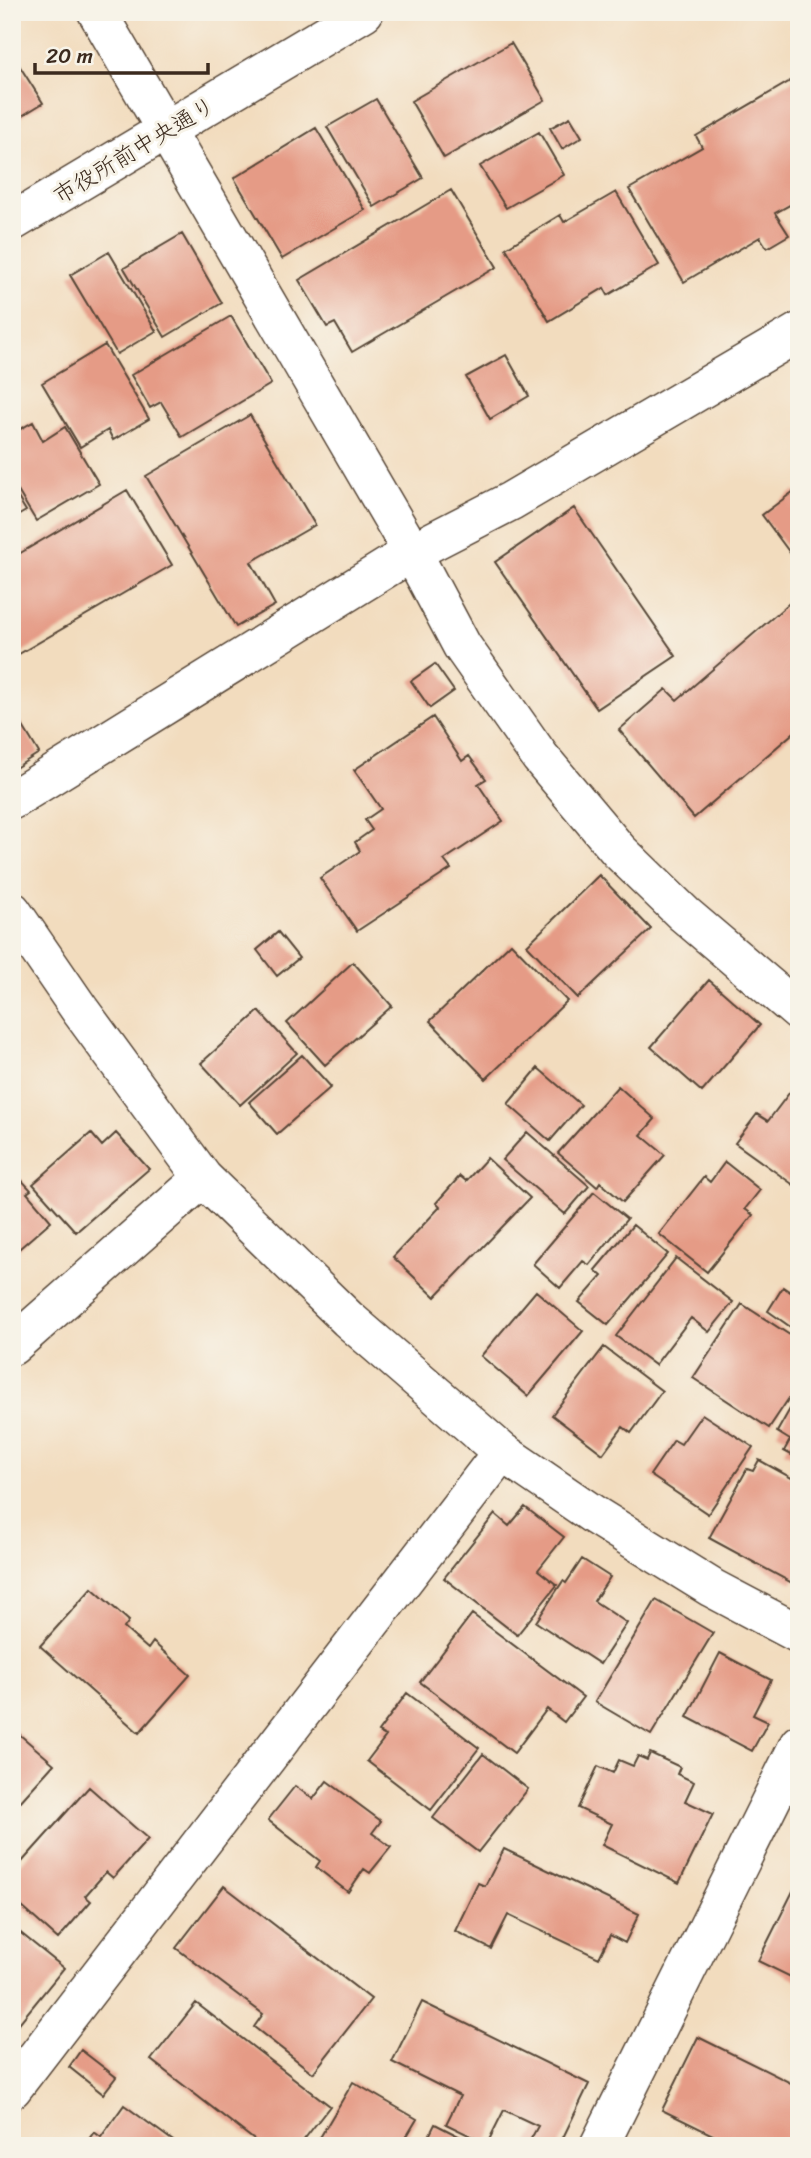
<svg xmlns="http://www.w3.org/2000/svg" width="811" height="2158" viewBox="0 0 811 2158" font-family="Sriracha,'Klee One',sans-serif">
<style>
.building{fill:#e59b86}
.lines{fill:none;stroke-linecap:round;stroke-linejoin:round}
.minor-casing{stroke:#564536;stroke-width:41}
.minor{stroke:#fff;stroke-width:38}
.labels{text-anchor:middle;stroke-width:6;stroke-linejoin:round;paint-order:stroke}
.street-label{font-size:23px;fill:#3b2a1e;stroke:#f7f3e8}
</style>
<rect width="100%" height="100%" fill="#f7f3e8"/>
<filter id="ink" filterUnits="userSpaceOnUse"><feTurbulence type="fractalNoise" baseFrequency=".0143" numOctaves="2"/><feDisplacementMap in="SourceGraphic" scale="14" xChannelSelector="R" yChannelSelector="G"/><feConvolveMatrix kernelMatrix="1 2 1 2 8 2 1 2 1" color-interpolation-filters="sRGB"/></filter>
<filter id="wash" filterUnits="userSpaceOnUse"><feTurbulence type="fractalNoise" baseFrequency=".00686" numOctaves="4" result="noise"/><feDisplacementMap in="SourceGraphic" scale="28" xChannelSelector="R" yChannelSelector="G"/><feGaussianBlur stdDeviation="1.57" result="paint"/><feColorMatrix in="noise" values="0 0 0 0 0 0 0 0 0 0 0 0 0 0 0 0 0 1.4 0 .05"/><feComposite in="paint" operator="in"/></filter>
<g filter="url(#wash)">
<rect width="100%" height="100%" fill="#f2dcbe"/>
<g id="blocks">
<!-- building -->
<path class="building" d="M 511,43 L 545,100 L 444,158 L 411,101 Z
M 12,54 L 43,103 L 12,122 Z
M 799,76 L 799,200 L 775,213 L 789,235 L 767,248 L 760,237 L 684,282 L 629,189 L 702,147 L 696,136 Z
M 376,99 L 423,178 L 374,207 L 327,127 Z
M 570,117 L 582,137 L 562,149 L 550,128 Z
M 316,128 L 365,210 L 282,259 L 234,178 Z
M 539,132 L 564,175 L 506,208 L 480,166 Z
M 451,190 L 497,267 L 352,352 L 335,323 L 327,327 L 299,280 Z
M 616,192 L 659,265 L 608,295 L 604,288 L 549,321 L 506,248 L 560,215 L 564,222 Z
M 182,234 L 222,303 L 165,337 L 124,268 Z
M 109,252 L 156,331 L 117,354 L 70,275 Z
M 231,316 L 271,384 L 182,437 L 161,402 L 150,408 L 131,375 Z
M 105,345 L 149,419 L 113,440 L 108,430 L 80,447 L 42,383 Z
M 506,355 L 529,396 L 490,419 L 466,377 Z
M 250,415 L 315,525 L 251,562 L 275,605 L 236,627 L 146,476 Z
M 33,422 L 43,441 L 65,427 L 99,484 L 36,521 L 12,481 L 12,434 Z
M 12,488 L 26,511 L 12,519 Z
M 127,490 L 172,565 L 12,658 L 12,558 Z
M 794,491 L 799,497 L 799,554 L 793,557 L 762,515 Z
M 574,508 L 676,656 L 597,709 L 495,562 Z
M 794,599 L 799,604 L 799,728 L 694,818 L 619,730 L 666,689 L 677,700 Z
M 435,664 L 454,691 L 430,708 L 411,681 Z
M 12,708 L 39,753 L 12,770 Z
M 433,717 L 462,761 L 469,756 L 486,779 L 478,784 L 503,821 L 444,860 L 451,869 L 357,931 L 320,878 L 360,851 L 355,842 L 372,830 L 365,820 L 381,809 L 354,770 Z
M 599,875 L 651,929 L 578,998 L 527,945 Z
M 278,932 L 299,958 L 277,976 L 257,950 Z
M 511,943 L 567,1001 L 486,1079 L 430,1021 Z
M 353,962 L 392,1006 L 325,1065 L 287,1023 Z
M 709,980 L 760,1025 L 702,1092 L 651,1047 Z
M 259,1011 L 297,1053 L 240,1105 L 201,1063 Z
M 302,1055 L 331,1087 L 277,1134 L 249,1102 Z
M 538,1068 L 581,1105 L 550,1141 L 508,1104 Z
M 799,1080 L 799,1181 L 795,1186 L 735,1143 L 757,1114 L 768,1121 Z
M 618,1086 L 655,1119 L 641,1135 L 665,1155 L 623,1202 L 600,1182 L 597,1187 L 558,1153 Z
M 527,1132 L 589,1186 L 565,1214 L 502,1160 Z
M 91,1133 L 102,1146 L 116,1133 L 149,1169 L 76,1232 L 33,1184 Z
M 487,1158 L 530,1198 L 435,1297 L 393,1257 L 440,1207 L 436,1203 L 460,1176 L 466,1181 Z
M 725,1162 L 760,1190 L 745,1209 L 753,1215 L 707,1272 L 659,1234 L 704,1177 L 710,1182 Z
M 15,1173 L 31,1190 L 27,1193 L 51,1221 L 12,1255 L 12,1175 Z
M 594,1192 L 627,1219 L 589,1265 L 583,1261 L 560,1288 L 533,1264 Z
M 633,1225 L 668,1254 L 608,1325 L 579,1302 L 602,1276 L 595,1270 Z
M 676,1258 L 733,1302 L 709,1332 L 691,1318 L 655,1365 L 616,1336 Z
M 783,1287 L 799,1298 L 799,1317 L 792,1328 L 768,1311 Z
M 536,1291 L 583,1331 L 528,1396 L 481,1356 Z
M 742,1304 L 799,1341 L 799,1383 L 769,1428 L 693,1378 Z
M 604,1347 L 662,1391 L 631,1433 L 623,1427 L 603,1454 L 552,1415 Z
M 799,1393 L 799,1459 L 784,1451 L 790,1440 L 777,1432 Z
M 702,1414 L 753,1447 L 708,1514 L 650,1475 L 674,1440 L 681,1444 Z
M 759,1460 L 799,1482 L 799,1571 L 792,1583 L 709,1538 L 747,1469 L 753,1471 Z
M 525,1507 L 564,1537 L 538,1570 L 557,1585 L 517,1635 L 444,1578 L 495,1514 L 509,1526 Z
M 582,1559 L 610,1577 L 594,1601 L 627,1623 L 600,1664 L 536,1622 L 563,1581 L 566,1583 Z
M 92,1588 L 129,1621 L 124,1628 L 148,1649 L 153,1642 L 190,1675 L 139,1733 L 40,1646 Z
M 656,1600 L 713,1633 L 651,1735 L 595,1702 Z
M 472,1614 L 583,1697 L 564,1722 L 547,1709 L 514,1753 L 420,1682 Z
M 720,1653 L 771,1680 L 753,1715 L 768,1722 L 752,1751 L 687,1717 Z
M 407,1693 L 479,1748 L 431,1810 L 367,1761 L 386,1736 L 378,1732 Z
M 12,1728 L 54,1764 L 19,1803 L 12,1797 Z
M 650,1753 L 680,1767 L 677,1774 L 694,1782 L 685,1801 L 713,1814 L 679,1883 L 602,1845 L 612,1824 L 578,1808 L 598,1766 L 613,1773 L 619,1760 L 633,1766 L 638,1756 L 647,1760 Z
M 483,1754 L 528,1789 L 478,1852 L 433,1818 Z
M 327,1781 L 381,1821 L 372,1833 L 391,1847 L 370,1873 L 364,1869 L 348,1892 L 316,1867 L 320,1861 L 268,1820 L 295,1786 L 313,1799 Z
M 89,1787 L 148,1839 L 113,1878 L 106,1872 L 85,1896 L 91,1901 L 58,1939 L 12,1898 L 12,1873 Z
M 504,1849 L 639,1914 L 625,1943 L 610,1935 L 599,1958 L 508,1915 L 491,1949 L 455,1931 L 478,1883 L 485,1886 Z
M 224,1886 L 371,1999 L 313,2073 L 254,2027 L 263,2014 L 176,1948 Z
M 795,1887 L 799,1889 L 799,1981 L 758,1961 Z
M 12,1926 L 64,1968 L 12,2032 Z
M 422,2002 L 589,2084 L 559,2146 L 527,2146 L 538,2126 L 504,2110 L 487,2144 L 446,2124 L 460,2096 L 392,2062 Z
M 196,2003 L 330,2106 L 299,2146 L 262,2146 L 151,2060 Z
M 698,2037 L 799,2087 L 799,2146 L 735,2146 L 662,2110 Z
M 81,2050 L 116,2077 L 103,2094 L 69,2067 Z
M 353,2082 L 417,2119 L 401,2146 L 315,2146 Z
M 124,2105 L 180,2146 L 84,2146 L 94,2132 L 101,2137 Z
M 435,2124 L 478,2146 L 424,2146 Z"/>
</g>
</g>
<g filter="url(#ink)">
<use href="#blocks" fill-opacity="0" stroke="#564536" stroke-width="2"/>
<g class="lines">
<!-- minor casing -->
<g class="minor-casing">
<path id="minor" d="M 97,12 L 412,552 L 462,646 L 540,757 L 619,851 L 684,914 L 799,1012
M 12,222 L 364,12
M 12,800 L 412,552 L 511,501 L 799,332
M 12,911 L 80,1010 L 203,1178 L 348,1319 L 502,1452 L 594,1515 L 712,1588 L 799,1634
M 12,1346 L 203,1178
M 12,2089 L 502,1452
M 599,2146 L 799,1744"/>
</g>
<!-- minor -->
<use href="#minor" class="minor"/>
</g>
</g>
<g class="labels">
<!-- street labels -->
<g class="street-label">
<text transform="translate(134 150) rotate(-31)" y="8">市役所前中央通り</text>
</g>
</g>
<!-- margin -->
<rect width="811" height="2158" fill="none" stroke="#f7f3e8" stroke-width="42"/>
<!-- scale -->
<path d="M35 63v10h173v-10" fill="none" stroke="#3b2a1e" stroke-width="3.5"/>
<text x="46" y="63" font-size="21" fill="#3b2a1e" stroke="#f7f3e8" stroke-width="5" paint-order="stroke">20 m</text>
</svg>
